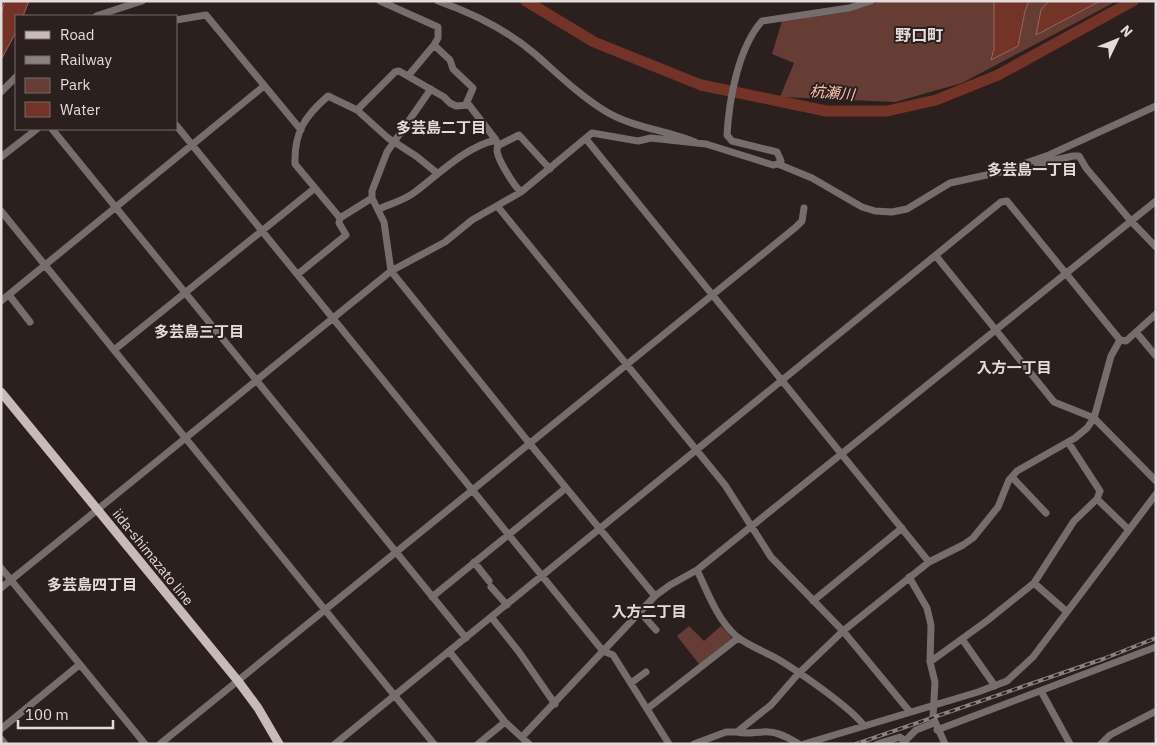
<svg xmlns="http://www.w3.org/2000/svg" width="1157" height="745" viewBox="0 0 1157 745" font-family="'IBM Plex Sans','Noto Sans JP',sans-serif">
<style>
.green{fill:#663d35}
.water{fill:#733427;stroke:#95665d}
.lines{fill:none;stroke-linecap:round;stroke-linejoin:round}
.river{stroke:#733427;stroke-width:11}
.minor{stroke:#756e6d;stroke-width:7}
.major{stroke:#c7bab7;stroke-width:9}
.rail-casing{stroke:#8b817f;stroke-width:4}
.rail{stroke:#2c201e;stroke-width:2;stroke-dasharray:5.5;stroke-linecap:butt}
.labels{text-anchor:middle;stroke-width:4;stroke-linejoin:round;paint-order:stroke}
.street-label{font-size:14px;fill:#e4dcda;stroke:#2c201e}
.water-label{font-size:15px;font-style:italic;fill:#fec1b3;stroke:#2c201e}
.neighbourhood-label{font-size:15px;font-weight:bold;fill:#e4dcda;stroke:#2c201e}
.quarter-label{font-size:16px;font-weight:bold;fill:#e4dcda;stroke:#2c201e}
</style>
<rect width="100%" height="100%" fill="#2c201e"/>
<!-- green -->
<path class="green" d="M 882,1 L 1117,1 L 962,83 L 895,102 L 780,97 L 794,63 L 772,54 L 782,21 L 846,12 Z
M 689,626 L 704,641 L 721,626 L 732,638 L 699,664 L 677,636 Z"/>
<!-- water -->
<path class="water" d="M 5,1 L 29,1 L 23,16 L 16,16 L 16,32 L 1,60 L 1,13 Z
M 994,1 L 1029,1 L 1025,11 L 1018,46 L 991,60 L 994,49 Z
M 1049,1 L 1100,1 L 1036,35 L 1041,10 Z"/>
<g class="lines">
<!-- river -->
<path class="river" d="M 526,1 L 594,42 L 701,85 L 826,111 L 887,111 L 936,100 L 998,75 L 1133,1"/>
<!-- minor -->
<path class="minor" d="M 380,1 L 438,27 L 438,38 L 434,45
M 438,1 C 472,13 507,30 535,54 C 558,74 579,95 605,111 C 633,128 666,130 695,142
M 96,16 L 142,1
M 176,20 L 206,15 L 301,130
M 408,76 L 434,45 L 450,60 L 453,69 L 473,88 L 466,104
M 431,89 L 387,152 L 372,191 L 372,198 L 384,222 L 391,271 L 530,444 L 655,596
M 1,92 L 16,77
M 176,125 L 603,651 L 613,655 L 669,744
M 52,129 L 466,638
M 586,139 L 929,562
M 499,145 L 519,135 L 550,169
M 1,157 L 37,129
M 778,164 L 781,161 L 777,152 L 732,141 L 727,135 C 729,100 738,48 762,21 L 849,8 L 871,1
M 1037,164 L 1073,156 L 1079,156 L 1086,168 L 1131,221 L 1156,247
M 437,173 L 416,156 L 388,138 L 357,110 L 395,72 L 399,71 L 444,97 L 450,103 L 456,106 L 469,105 L 496,140 C 499,145 497,146 497,151 C 498,160 514,186 521,192
M 498,207 L 725,485 L 771,557 L 843,631 L 910,712
M 379,209 C 390,204 405,200 415,192 C 439,174 465,147 496,140
M 1,211 L 434,744
M 340,218 L 372,198
M 936,256 L 1054,402 L 1094,418 L 1156,481
M 298,274 L 346,235 L 339,223 L 340,218 L 295,164 C 294,132 305,116 328,96 L 357,110
M 9,295 L 30,322
M 1,301 L 264,86
M 1136,332 L 1156,356
M 114,350 L 315,188
M 1068,442 L 1100,491 L 1097,499 L 1128,529
M 1012,477 L 1046,513
M 474,562 L 489,581
M 1,568 L 145,744
M 697,570 C 708,593 717,619 736,636 C 747,645 763,651 776,658 C 795,669 853,709 864,726
M 909,577 L 927,608 L 931,625 L 930,662 L 935,682 L 933,717 L 945,744
M 1034,583 L 1066,611
M 491,587 L 507,605
M 1,588 L 391,271 L 445,242 L 472,220 L 521,192 L 592,133 L 638,141 L 651,138 L 706,144 L 773,165 L 778,164 L 812,178 L 862,207 L 875,211 L 892,212 L 907,209 L 950,183 L 1000,172 L 1049,155 L 1156,106
M 432,597 L 566,488
M 813,601 L 902,528
M 640,612 L 656,630
M 492,618 L 519,652 L 555,704
M 962,639 L 995,686
M 449,651 L 505,722 L 529,744
M 930,662 L 988,620 L 1034,583 L 1074,521 L 1097,499
M 631,683 L 646,672
M 1041,691 L 1070,744
M 647,709 L 738,638
M 1,729 L 79,665
M 937,730 L 1156,647
M 737,732 C 749,735 757,731 769,732 C 779,732 790,739 799,744
M 522,737 L 655,596 L 670,585 L 697,570 L 1156,201
M 1,739 L 5,744
M 160,744 L 796,227 L 802,221 L 804,208
M 335,744 L 1001,202 L 1007,201 L 1120,340
M 478,744 L 505,722
M 694,744 L 726,732 L 737,732 L 771,705 L 798,674 L 843,631 L 929,562 L 963,545 L 973,538 L 998,507 L 1009,480 L 1017,471 L 1075,438 L 1087,428 L 1094,418 L 1111,356 L 1120,340 L 1126,341 L 1156,314
M 804,744 L 978,692 L 1007,681 L 1033,657 L 1156,494
M 877,744 L 900,737 L 904,740
M 902,744 L 916,730 L 934,723
M 1101,744 L 1110,735 L 1156,711"/>
<!-- major -->
<path class="major" d="M 1,392 L 238,681 L 258,708 L 279,744"/>
<!-- rail casing -->
<g class="rail-casing">
<path id="rail" d="M 856,744 L 1103,659 L 1156,638"/>
</g>
<!-- rail -->
<use href="#rail" class="rail"/>
</g>
<g class="labels">
<!-- street labels -->
<g class="street-label">
<text transform="translate(153 557) rotate(51)" y="5">iida-shimazato line</text>
</g>
<!-- water labels -->
<g class="water-label">
<text transform="translate(832 93) rotate(5)" y="5">杭瀬川</text>
</g>
<!-- neighbourhood labels -->
<g class="neighbourhood-label">
<text x="441" y="133">多芸島二丁目</text>
<text x="1032" y="175">多芸島一丁目</text>
<text x="199" y="337">多芸島三丁目</text>
<text x="1014" y="373">入方一丁目</text>
<text x="92" y="590">多芸島四丁目</text>
<text x="649" y="617">入方二丁目</text>
</g>
<!-- quarter labels -->
<g class="quarter-label">
<text x="919" y="41">野口町</text>
</g>
</g>
<!-- border -->
<rect width="1157" height="745" fill="none" stroke="#e4dcda" stroke-width="5"/>
<!-- legend -->
<rect x="15" y="15" width="162" height="115" fill="#2c201e" stroke="#766b69"/>
<rect x="25" y="31" width="25" height="8" fill="#c7bab7" stroke="#766b69"/>
<text x="60" y="40" font-size="15" fill="#e4dcda">Road</text>
<rect x="25" y="56" width="25" height="8" fill="#8b817f" stroke="#766b69"/>
<text x="60" y="65" font-size="15" fill="#e4dcda">Railway</text>
<rect x="25" y="78" width="25" height="15" fill="#663d35" stroke="#766b69"/>
<text x="60" y="90" font-size="15" fill="#e4dcda">Park</text>
<rect x="25" y="102" width="25" height="15" fill="#733427" stroke="#766b69"/>
<text x="60" y="115" font-size="15" fill="#e4dcda">Water</text>
<!-- north arrow -->
<g transform="translate(1117 40) rotate(47)" stroke="#2c201e" stroke-width="4" paint-order="stroke">
<path d="M0-4L9 19L0 12L-9 19Z" fill="#e4dcda"/>
<text y="-8" font-size="14" font-weight="bold" text-anchor="middle" fill="#e4dcda">N</text>
</g>
<!-- scale -->
<path d="M18 720v8h95v-8" fill="none" stroke="#e4dcda" stroke-width="2.5"/>
<text x="25" y="720" font-size="15" fill="#e4dcda" stroke="#2c201e" stroke-width="4" paint-order="stroke">100 m</text>
</svg>
